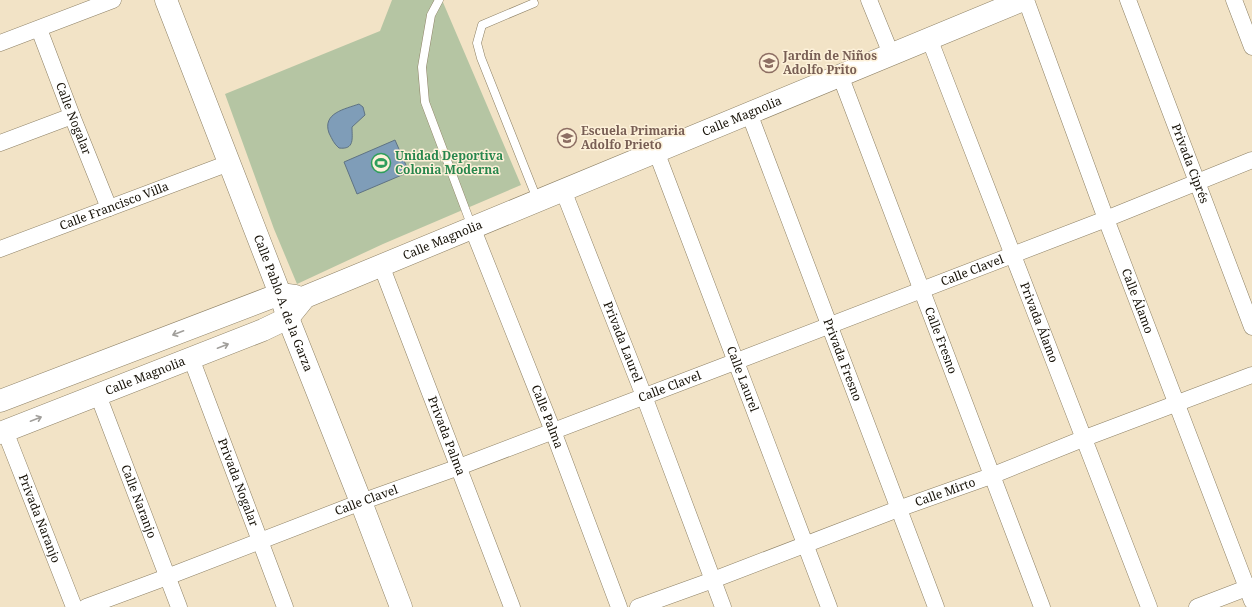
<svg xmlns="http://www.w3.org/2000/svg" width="1252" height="607" viewBox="0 0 1252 607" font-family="'Noto Serif',serif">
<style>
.green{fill:#b5c5a3}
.water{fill:#7f9db8;stroke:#5f7383}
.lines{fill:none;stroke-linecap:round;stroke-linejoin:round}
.lane-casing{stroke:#8d8065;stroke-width:9}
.street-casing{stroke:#8d8065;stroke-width:17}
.secondary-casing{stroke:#8d8065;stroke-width:23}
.lane{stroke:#fff;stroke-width:8}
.street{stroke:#fff;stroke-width:16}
.secondary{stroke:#fff;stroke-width:22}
.oneway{stroke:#a19f9b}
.labels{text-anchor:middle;stroke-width:3;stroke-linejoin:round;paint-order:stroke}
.education-label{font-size:12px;font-weight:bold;fill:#785e54;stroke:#fdf1d9;text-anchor:start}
.street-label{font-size:12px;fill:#151006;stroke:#fdf1d9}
.leisure-label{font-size:12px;font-weight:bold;fill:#27864d;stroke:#fdf1d9;text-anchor:start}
</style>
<rect width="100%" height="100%" fill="#f2e3c6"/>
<!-- green -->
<path class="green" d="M 392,0 L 442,0 L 521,185 L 383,244 L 297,284 L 274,229 L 225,94 L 380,31 Z"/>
<!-- water -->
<path class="water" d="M 359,104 L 363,107 L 365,115 L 352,127 C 352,138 355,150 339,148 C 334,144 332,139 329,133 C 322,113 345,109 359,104 Z
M 395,140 L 409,172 L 357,194 L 344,162 Z"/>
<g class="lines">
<!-- lane casing -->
<g class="lane-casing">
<path id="lane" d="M 439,0 L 431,15 L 422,67 L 425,102 L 472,227
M 534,3 L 482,25 L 477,43 L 481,58 L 537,199"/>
</g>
<!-- street casing -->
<g class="street-casing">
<g id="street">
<path d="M 869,0 L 891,54"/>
<path id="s1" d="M 1026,0 L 1106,219 L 1252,601"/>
<path id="s2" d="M 1128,0 L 1252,327"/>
<path d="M 1234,0 L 1252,47"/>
<path id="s3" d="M 39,29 L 72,116 L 109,208"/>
<path id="s4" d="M 929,38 L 1149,607"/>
<path d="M 0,43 L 113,0"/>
<path id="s5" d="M 840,75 L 1042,607"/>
<path id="s6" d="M 749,113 L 936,607"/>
<path d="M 0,143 L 72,116"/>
<path id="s7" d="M 656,151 L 829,607"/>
<path id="s8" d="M 563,190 L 644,396 L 723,607"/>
<path id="s9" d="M 472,227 L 553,431 L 619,607"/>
<path id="s10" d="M 0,249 L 229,163"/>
<path id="s11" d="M 381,265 L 512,607"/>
<path id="s12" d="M 191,358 L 285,607"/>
<path id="s13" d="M 98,395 L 179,607"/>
<path id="s14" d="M 5,431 L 74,607"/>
<path id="s15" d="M 86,607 L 167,577 L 361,502 L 459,467 L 737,361 L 1106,219 L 1252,160"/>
<path id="s16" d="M 638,607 L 713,580 L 898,509 L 991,476 L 1085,438 L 1252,375"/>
<path d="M 1197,607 L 1252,586"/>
</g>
</g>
<!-- secondary casing -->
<g class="secondary-casing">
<g id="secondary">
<path id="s17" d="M 166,0 L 280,294 L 288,318 L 361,502 L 401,607"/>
<path d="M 0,401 L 280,294 L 295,296"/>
<path id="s18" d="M 0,433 L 263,330 L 288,318 L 305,297 L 1023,0"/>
</g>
</g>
<!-- lane -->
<use href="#lane" class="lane"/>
<!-- street -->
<use href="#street" class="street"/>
<!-- secondary -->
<use href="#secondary" class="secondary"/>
</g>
<!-- one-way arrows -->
<defs><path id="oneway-shaft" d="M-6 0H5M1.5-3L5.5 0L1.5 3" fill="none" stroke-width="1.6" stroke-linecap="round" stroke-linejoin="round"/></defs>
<g class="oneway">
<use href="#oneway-shaft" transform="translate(178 333) rotate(159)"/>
<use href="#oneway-shaft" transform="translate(223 346) rotate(-21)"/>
<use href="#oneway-shaft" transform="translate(36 419) rotate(-21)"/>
</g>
<!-- icons -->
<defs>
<g id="school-ring" transform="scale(1)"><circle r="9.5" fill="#fdf1d9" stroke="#8d6e63" stroke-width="1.5"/><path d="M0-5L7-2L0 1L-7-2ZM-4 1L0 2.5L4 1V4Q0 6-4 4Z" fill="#8d6e63"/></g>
<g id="stadium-ring" transform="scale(1)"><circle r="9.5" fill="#fdf1d9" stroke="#2e9e5b" stroke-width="1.5"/><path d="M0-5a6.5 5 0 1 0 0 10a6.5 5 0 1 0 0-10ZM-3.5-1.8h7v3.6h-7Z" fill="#2e9e5b"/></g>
</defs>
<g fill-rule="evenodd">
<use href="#school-ring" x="769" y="63"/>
<use href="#school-ring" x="567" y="138"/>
<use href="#stadium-ring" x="381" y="163"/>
</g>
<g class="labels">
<!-- education labels -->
<g class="education-label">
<text x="783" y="60">Jardín de Niños<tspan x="783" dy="14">Adolfo Prito</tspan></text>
<text x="581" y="135">Escuela Primaria<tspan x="581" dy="14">Adolfo Prieto</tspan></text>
</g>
<!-- street labels -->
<g class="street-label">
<text dy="4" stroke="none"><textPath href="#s18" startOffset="810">Calle Magnolia</textPath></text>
<text dy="4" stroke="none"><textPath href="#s3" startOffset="96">Calle Nogalar</textPath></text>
<text dy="4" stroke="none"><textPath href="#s2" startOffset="175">Privada Ciprés</textPath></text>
<text dy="4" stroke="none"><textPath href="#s10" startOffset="122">Calle Francisco Villa</textPath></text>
<text dy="4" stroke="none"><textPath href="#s18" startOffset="486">Calle Magnolia</textPath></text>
<text dy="4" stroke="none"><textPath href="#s15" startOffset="948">Calle Clavel</textPath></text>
<text dy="4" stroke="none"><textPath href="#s1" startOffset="321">Calle Álamo</textPath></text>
<text dy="4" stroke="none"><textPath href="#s17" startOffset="325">Calle Pablo A. de la Garza</textPath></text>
<text dy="4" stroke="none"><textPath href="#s4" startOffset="305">Privada Álamo</textPath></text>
<text dy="4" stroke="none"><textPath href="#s5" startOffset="284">Calle Fresno</textPath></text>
<text dy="4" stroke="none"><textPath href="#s8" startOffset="163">Privada Laurel</textPath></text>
<text dy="4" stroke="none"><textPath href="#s6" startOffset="264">Privada Fresno</textPath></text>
<text dy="4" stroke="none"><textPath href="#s18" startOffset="156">Calle Magnolia</textPath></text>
<text dy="4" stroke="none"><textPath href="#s7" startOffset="244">Calle Laurel</textPath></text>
<text dy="4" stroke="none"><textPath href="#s15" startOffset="624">Calle Clavel</textPath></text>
<text dy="4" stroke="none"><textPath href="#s9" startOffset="204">Calle Palma</textPath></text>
<text dy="4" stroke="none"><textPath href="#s11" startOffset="183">Privada Palma</textPath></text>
<text dy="4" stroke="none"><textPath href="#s12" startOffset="133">Privada Nogalar</textPath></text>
<text dy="4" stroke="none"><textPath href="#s16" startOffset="328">Calle Mirto</textPath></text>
<text dy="4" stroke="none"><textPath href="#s13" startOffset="114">Calle Naranjo</textPath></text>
<text dy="4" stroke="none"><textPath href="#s15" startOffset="300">Calle Clavel</textPath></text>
<text dy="4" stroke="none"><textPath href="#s14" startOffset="94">Privada Naranjo</textPath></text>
</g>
<!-- leisure labels -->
<g class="leisure-label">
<text x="395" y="160">Unidad Deportiva<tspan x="395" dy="14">Colonia Moderna</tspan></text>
</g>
</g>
</svg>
